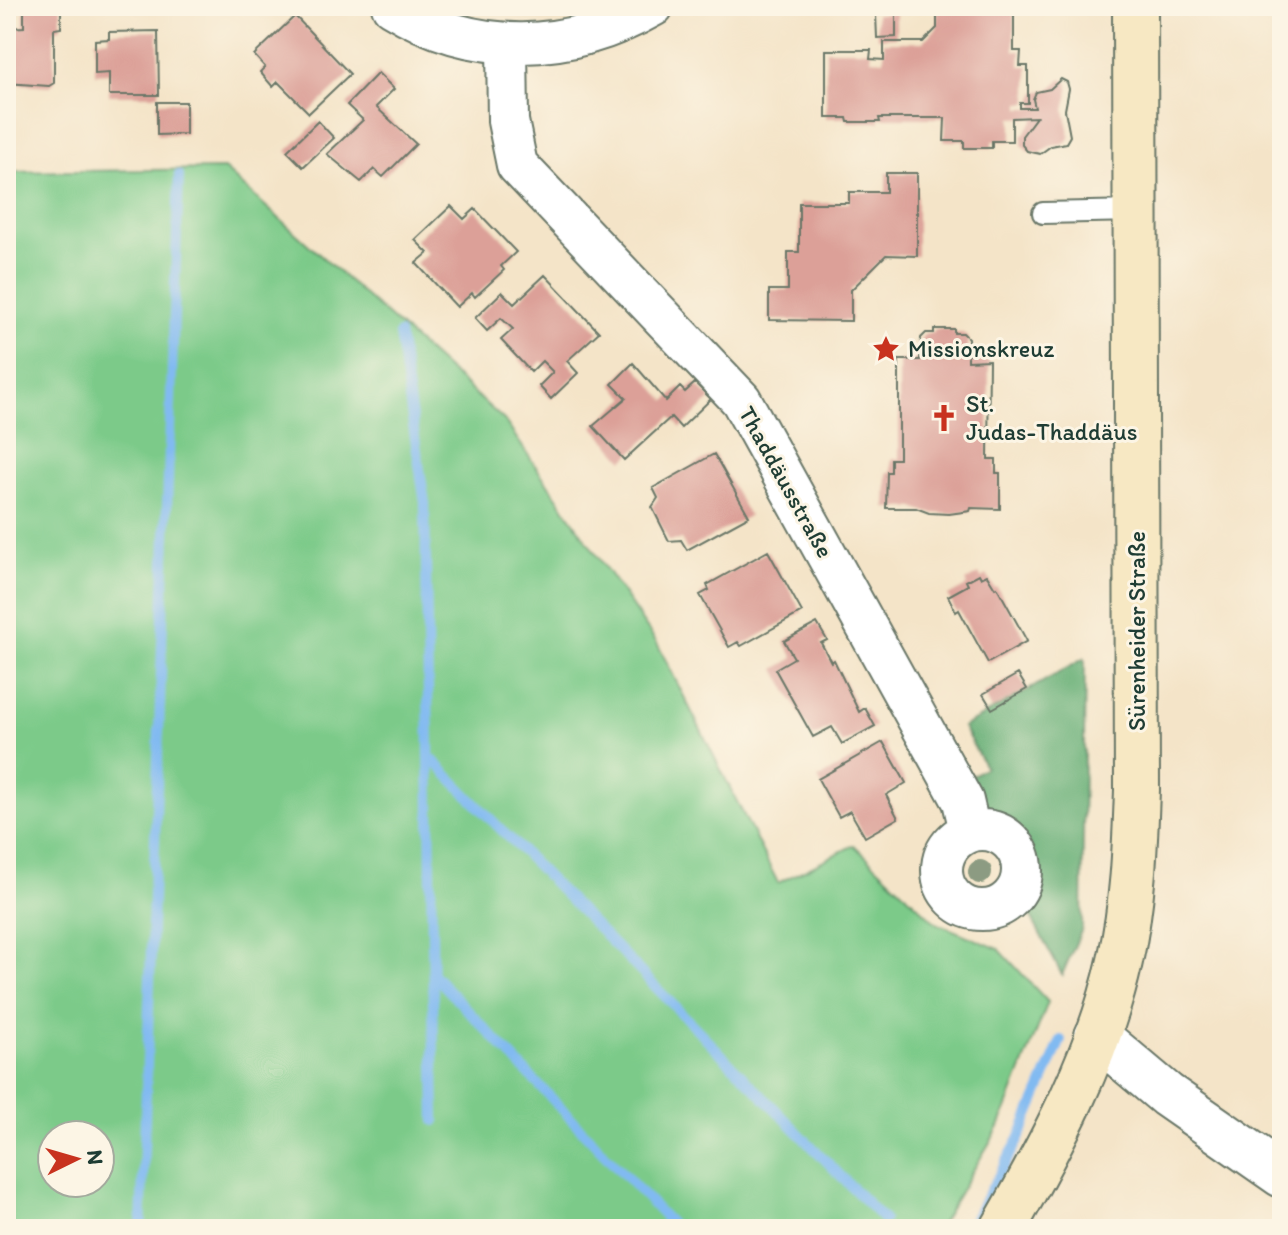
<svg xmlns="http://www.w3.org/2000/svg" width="1288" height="1235" viewBox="0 0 1288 1235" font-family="Itim,sans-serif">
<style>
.green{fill:#7cca89;stroke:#4e845e;stroke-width:2;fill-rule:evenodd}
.forest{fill:#65ae75;stroke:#427654;stroke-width:2}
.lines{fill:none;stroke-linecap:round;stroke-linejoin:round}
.stream{stroke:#81baf1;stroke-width:10}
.building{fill:#dca098}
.service-casing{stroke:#6a7768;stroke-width:24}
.minor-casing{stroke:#6a7768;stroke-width:44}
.tertiary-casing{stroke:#6a7768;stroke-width:48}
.secondary-casing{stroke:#6a7768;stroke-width:48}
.service{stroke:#fff;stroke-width:20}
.minor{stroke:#fff;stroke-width:40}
.tertiary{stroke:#fff;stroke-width:44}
.secondary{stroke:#f7e8c3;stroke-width:44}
.tree{fill:#8c9b82}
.labels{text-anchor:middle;stroke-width:6;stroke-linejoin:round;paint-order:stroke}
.poi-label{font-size:24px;fill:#1f3d34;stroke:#fcf5e5;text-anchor:start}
.street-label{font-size:24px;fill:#1f3d34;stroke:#fcf5e5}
</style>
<rect width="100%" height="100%" fill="#fcf5e5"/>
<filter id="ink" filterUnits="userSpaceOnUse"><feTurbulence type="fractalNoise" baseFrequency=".0125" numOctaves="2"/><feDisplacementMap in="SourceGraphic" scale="16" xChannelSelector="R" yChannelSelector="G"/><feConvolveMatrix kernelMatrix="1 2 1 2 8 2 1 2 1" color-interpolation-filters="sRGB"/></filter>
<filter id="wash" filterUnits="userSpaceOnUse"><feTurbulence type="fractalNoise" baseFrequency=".006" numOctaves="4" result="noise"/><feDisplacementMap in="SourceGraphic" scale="32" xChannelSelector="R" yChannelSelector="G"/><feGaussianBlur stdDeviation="1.8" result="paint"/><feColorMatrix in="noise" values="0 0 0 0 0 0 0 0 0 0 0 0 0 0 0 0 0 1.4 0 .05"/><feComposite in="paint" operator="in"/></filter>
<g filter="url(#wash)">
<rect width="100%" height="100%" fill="#f4e4c8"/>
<!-- green -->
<path class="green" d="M 224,169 L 504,420 L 657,643 L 778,883 L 854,845 L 936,923 L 999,949 L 1048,1002 L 999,1127 L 938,1229 L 6,1229 L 6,172 ZM 52,1135 L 100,1135 L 100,1183 L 52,1183 Z"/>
<!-- forest -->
<path class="forest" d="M 1085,658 L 1082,929 L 1062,975 L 1023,902 L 1035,879 L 1028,844 L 1002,824 L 985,817 L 966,779 L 985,767 L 963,727 Z"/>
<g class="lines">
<!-- stream -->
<path class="stream" d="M 399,334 L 425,503 L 435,1121
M 431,758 L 884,1220
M 434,975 L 676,1229
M 141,1229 L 179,175
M 969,1229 L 1019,1139 L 1061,1040"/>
</g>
<g id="blocks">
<!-- building -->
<path class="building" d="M 24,6 L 61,6 L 61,28 L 54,29 L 54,83 L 49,86 L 6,83 L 6,28 L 24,27 Z
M 937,6 L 1014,6 L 1014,51 L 1021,51 L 1020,66 L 1028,66 L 1028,103 L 1020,103 L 1020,108 L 1035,108 L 1033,99 L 1036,92 L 1050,89 L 1061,79 L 1067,82 L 1069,89 L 1065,110 L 1070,136 L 1066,143 L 1051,146 L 1040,154 L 1027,151 L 1022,145 L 1022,136 L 1036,117 L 1012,118 L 1012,141 L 992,141 L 992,148 L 964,148 L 964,141 L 944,141 L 945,118 L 879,118 L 880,122 L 848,122 L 847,118 L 826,118 L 826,50 L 871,50 L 870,59 L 884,60 L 884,42 L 923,42 L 937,28 Z
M 896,13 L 896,37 L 877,38 L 876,14 Z
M 295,16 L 350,74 L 309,113 L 278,82 L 273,87 L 260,72 L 265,67 L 254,55 Z
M 158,31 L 159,95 L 109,95 L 109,73 L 95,74 L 95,40 L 109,39 L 109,32 Z
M 378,73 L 394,89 L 376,107 L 416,144 L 383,177 L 374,169 L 361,182 L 327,154 L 363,120 L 347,105 Z
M 157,102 L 186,102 L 186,134 L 157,135 Z
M 318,121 L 334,138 L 303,167 L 287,151 Z
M 886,173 L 917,173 L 917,256 L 886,255 L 851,290 L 851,321 L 769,320 L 769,290 L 788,290 L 788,252 L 799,252 L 799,203 L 849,203 L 849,192 L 886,192 Z
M 451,206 L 464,219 L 475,209 L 516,252 L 501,266 L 504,270 L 475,297 L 472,293 L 457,307 L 416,263 L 428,253 L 415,240 Z
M 545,275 L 599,332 L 567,361 L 578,373 L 551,399 L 539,386 L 553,372 L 542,361 L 531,372 L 501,340 L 513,329 L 501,318 L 487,331 L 475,318 L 502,292 L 514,304 Z
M 934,329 L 954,329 L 954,333 L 963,333 L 968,338 L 968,361 L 989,360 L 988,459 L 996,459 L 996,473 L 1000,473 L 1000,509 L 971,508 L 970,511 L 949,514 L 929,513 L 916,508 L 886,508 L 887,472 L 891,472 L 891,459 L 899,459 L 899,360 L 920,360 L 921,338 L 926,333 L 934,333 Z
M 633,363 L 666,401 L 680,387 L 685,392 L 695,383 L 711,399 L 681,428 L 671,417 L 624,460 L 593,426 L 626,398 L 612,384 Z
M 714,454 L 749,516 L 687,550 L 681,540 L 669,541 L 652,507 L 658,498 L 653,488 Z
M 768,551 L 802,612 L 741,646 L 738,642 L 729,647 L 700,595 L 709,590 L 707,585 Z
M 979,574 L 981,578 L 987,575 L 995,588 L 997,587 L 1027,641 L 988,663 L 959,610 L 956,612 L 948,596 L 968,585 L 966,581 Z
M 817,623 L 827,640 L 821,643 L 831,662 L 834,660 L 859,712 L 865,708 L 875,726 L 842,744 L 832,727 L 813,737 L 775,669 L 794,658 L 784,641 Z
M 1018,674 L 1027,689 L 992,709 L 983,694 Z
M 883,742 L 906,783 L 886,795 L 898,818 L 865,837 L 850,811 L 839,817 L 818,779 Z"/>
</g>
</g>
<g filter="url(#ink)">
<use href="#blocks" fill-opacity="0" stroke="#6a7768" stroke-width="2"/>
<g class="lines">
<!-- service casing -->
<g class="service-casing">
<path id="service" d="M 1043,213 L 1136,211"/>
</g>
<!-- minor casing -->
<g class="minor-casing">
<path id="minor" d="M 392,6 C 475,57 569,54 653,6
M 507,44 L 508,121 L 517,165 L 741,400 L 963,801 L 970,831
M942 870a40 40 0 1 1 80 0a40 40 0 1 1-80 0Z"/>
</g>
<!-- tertiary casing -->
<g class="tertiary-casing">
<path id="tertiary" d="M 1097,1036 L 1167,1095 L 1282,1175"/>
</g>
<!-- secondary casing -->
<g class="secondary-casing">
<path id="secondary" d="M 1003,1229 C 1051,1145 1099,1056 1120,961 C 1133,904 1135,848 1137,790 L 1135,6"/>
</g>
<!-- service -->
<use href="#service" class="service"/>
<!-- minor -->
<use href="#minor" class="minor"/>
<!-- tertiary -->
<use href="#tertiary" class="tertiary"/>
<!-- secondary -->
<use href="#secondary" class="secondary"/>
</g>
<!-- trees -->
<circle class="tree" cx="980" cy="872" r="12"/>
</g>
<!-- icons -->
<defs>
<g id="sight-bare" transform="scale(2.16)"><path d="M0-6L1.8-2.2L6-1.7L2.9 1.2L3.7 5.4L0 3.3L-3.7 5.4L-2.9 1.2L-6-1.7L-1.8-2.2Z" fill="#c8321e" stroke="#fcf5e5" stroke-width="2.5" paint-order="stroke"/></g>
<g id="church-bare" transform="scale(2.16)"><path d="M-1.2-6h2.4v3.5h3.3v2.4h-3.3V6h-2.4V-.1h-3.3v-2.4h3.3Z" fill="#c8321e" stroke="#fcf5e5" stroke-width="2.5" paint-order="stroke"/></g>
</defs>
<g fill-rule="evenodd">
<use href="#sight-bare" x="886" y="349"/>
<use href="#church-bare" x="944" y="418"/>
</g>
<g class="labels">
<!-- poi labels -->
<g class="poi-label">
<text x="908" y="357">Missionskreuz</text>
<text x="966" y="412">St.<tspan x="966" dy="28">Judas-Thaddäus</tspan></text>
</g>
<!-- street labels -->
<g class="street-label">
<text transform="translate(786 482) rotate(61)" y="8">Thaddäusstraße</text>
<text transform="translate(1137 631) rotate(-90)" y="8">Sürenheider Straße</text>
</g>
</g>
<!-- margin -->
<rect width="1288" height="1235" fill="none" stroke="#fcf5e5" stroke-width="32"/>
<!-- north arrow -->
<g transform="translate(76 1159) rotate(85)"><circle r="38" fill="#fcf5e5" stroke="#a4ab9e" stroke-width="2"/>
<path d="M0-6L14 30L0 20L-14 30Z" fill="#c8321e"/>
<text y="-12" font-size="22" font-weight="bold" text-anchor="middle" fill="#1f3d34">N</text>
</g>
</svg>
